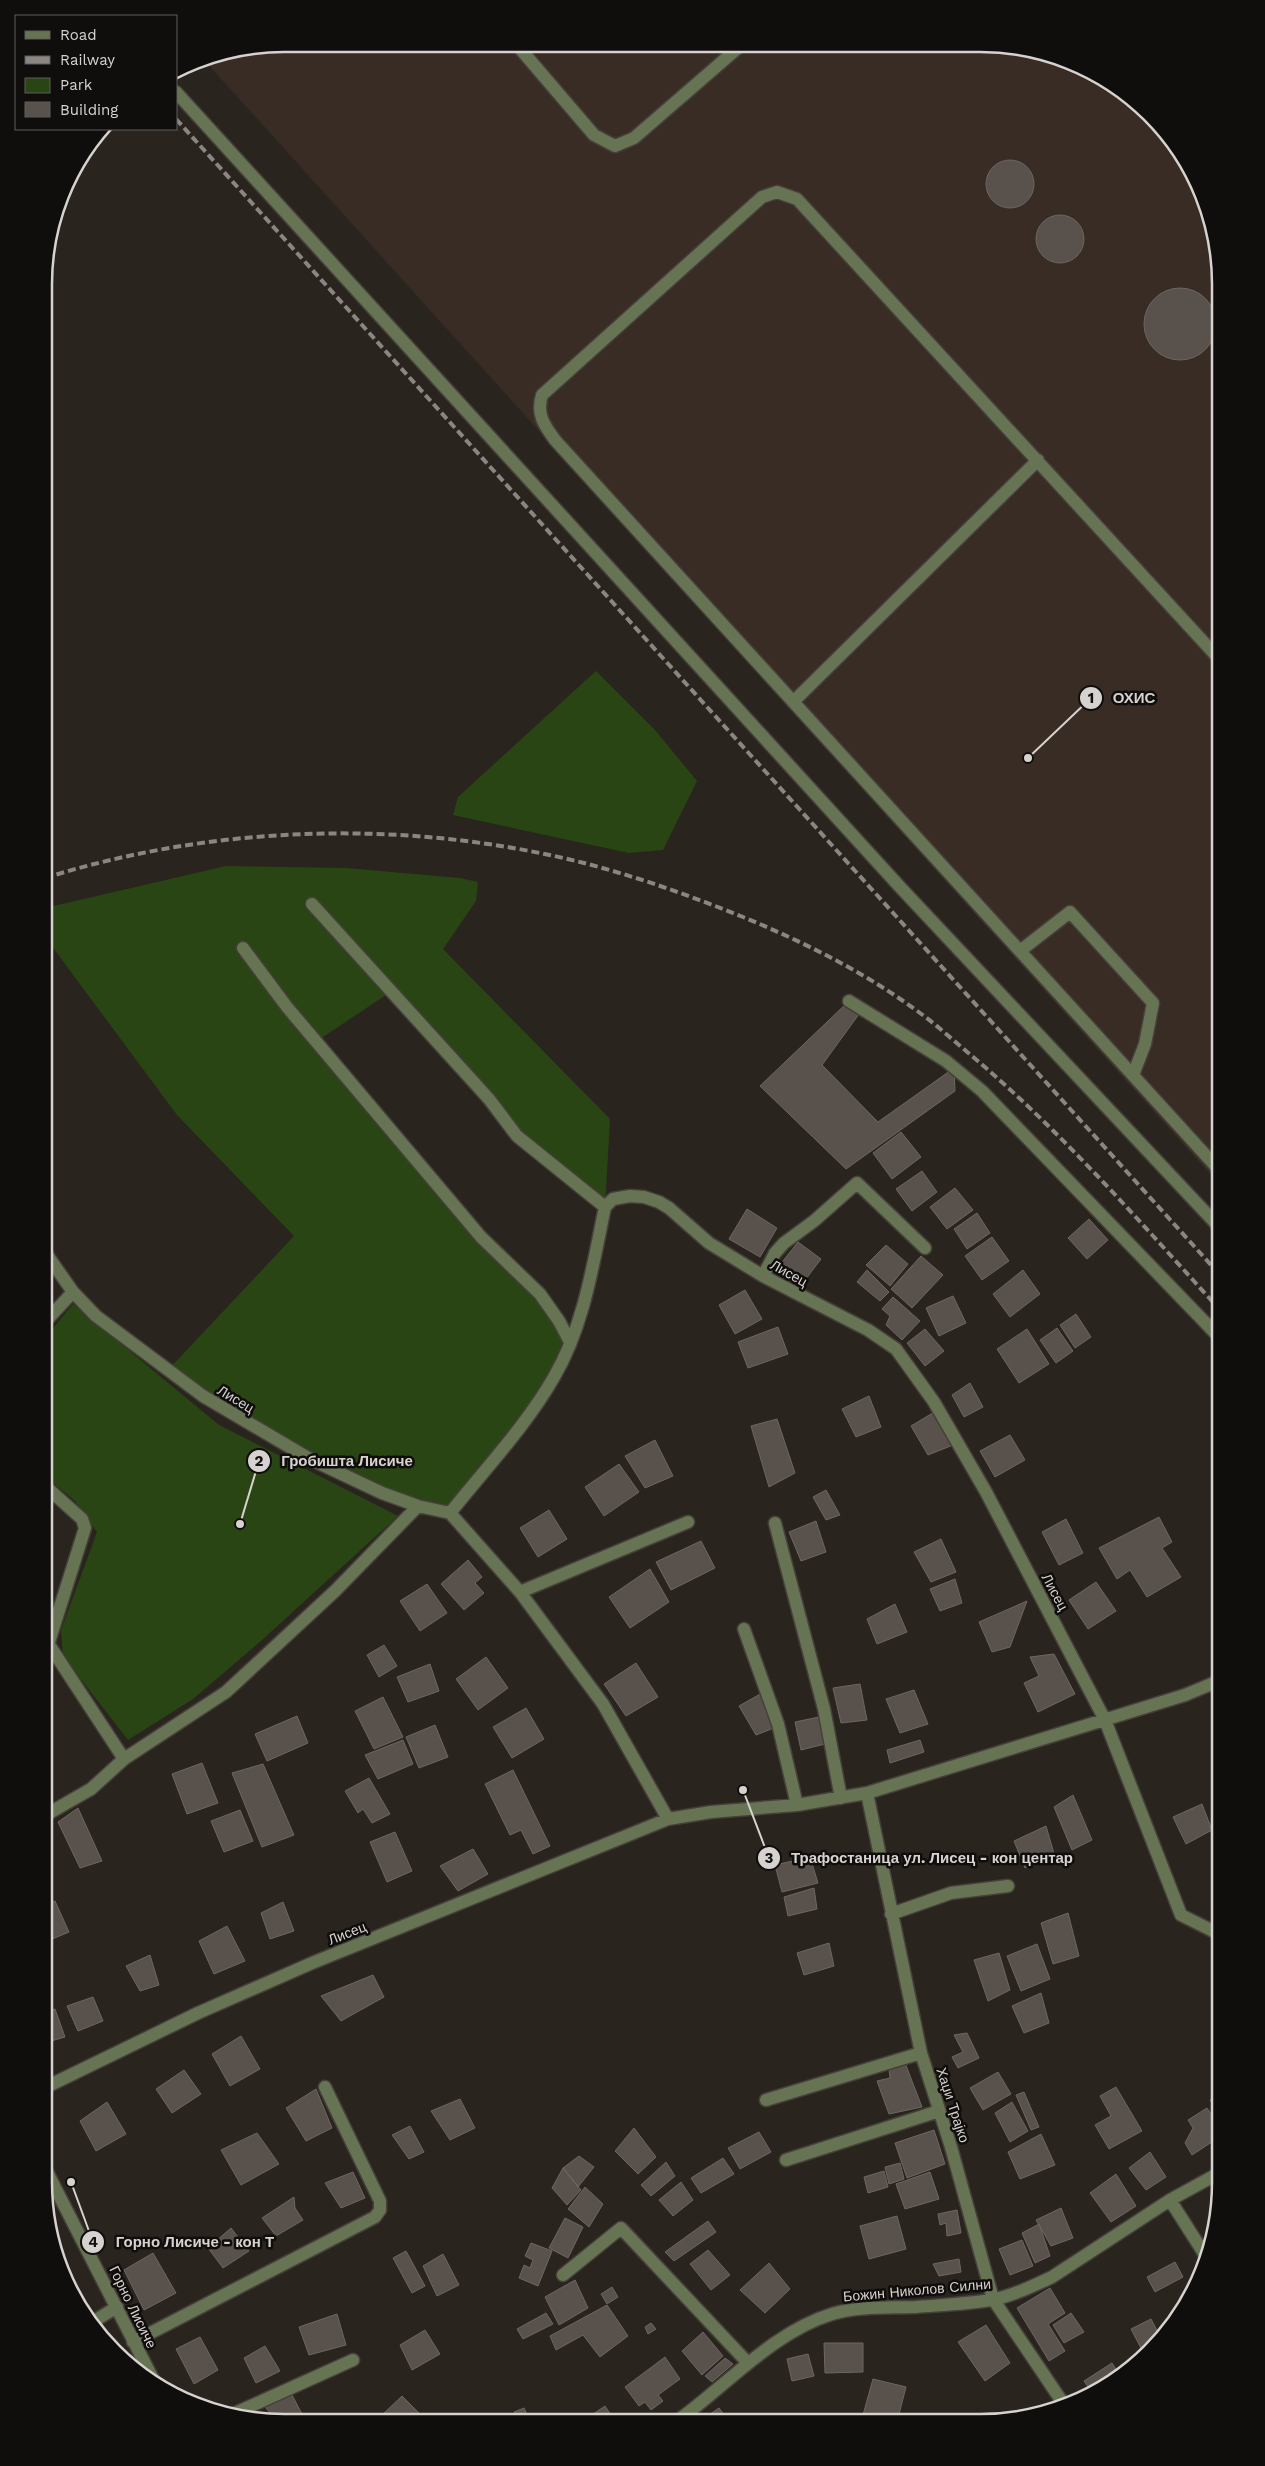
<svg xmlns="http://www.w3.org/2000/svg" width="1265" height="2466" viewBox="0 0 1265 2466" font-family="'Work Sans',sans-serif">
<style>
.built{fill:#382c24}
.green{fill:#294514}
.building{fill:#59514c;stroke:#6e6661}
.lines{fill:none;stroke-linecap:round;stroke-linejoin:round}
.minor-casing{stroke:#46403b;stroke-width:15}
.minor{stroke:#667454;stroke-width:12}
.rail{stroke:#8b8682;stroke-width:4;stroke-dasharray:8 4;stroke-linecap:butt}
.labels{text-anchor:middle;stroke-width:5;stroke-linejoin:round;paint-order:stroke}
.street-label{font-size:14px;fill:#d6d2cf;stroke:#100e0c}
.rim{fill:none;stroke:#d6d2cf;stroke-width:2.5}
.leader{fill:none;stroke:#d6d2cf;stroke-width:2}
.callout-dot{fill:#d6d2cf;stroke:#100e0c;stroke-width:2}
.mark-label{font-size:15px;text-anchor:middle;font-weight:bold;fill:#111}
.callout-label{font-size:15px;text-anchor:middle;font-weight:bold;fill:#d6d2cf;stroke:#100e0c;stroke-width:5;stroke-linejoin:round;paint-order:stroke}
</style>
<rect width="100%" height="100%" fill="#2a241f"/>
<!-- built -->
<path class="built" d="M 285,44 L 1027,48 L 1087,68 L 1139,103 L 1181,151 L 1209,207 L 1221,285 L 1221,1186 L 204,60 Z"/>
<!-- green -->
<path class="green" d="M 596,671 L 655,730 L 697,781 L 663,850 L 629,853 L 453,815 L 458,797 Z
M 226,866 L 346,868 L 460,878 L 478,882 L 476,901 L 443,949 L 610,1119 L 605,1207 L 517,1136 L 392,991 L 317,1041 L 528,1282 L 570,1342 L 564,1358 L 450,1513 L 310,1459 L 168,1370 L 294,1236 L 177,1115 L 45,937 L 45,908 Z
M 73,1304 L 219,1425 L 398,1516 L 262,1640 L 193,1699 L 128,1740 L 63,1656 L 61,1630 L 97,1532 L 74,1500 L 44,1476 L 45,1338 Z"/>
<!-- building -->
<path class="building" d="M986 184a24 24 0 1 1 48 0a24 24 0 1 1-48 0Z
M1036 239a24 24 0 1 1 48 0a24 24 0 1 1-48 0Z
M1144 324a36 36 0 1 1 72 0a36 36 0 1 1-72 0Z
M 849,1001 L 862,1010 L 822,1065 L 878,1122 L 954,1068 L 955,1091 L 846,1169 L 760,1086 Z
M 901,1132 L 921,1157 L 892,1179 L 873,1153 Z
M 922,1171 L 937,1192 L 912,1211 L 896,1189 Z
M 955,1188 L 973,1210 L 947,1229 L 930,1207 Z
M 747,1209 L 777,1228 L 760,1257 L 729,1239 Z
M 977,1213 L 990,1233 L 967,1249 L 954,1229 Z
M 1089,1219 L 1108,1240 L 1087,1259 L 1068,1238 Z
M 992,1237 L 1009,1261 L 982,1280 L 965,1256 Z
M 798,1242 L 821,1259 L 802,1284 L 779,1266 Z
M 886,1245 L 908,1264 L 890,1286 L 866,1265 Z
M 921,1256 L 943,1275 L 912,1308 L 891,1289 Z
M 867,1270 L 889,1292 L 880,1301 L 857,1282 Z
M 1023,1270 L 1040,1294 L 1010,1317 L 993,1294 Z
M 745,1290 L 762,1319 L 735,1334 L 719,1305 Z
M 45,1295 L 52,1302 L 45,1310 Z
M 953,1296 L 966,1323 L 939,1336 L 926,1308 Z
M 893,1297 L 920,1321 L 902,1340 L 886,1325 L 890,1316 L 882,1309 Z
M 1076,1314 L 1091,1337 L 1075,1348 L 1060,1325 Z
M 778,1327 L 788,1354 L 748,1368 L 738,1342 Z
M 1057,1328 L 1073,1351 L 1056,1363 L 1040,1340 Z
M 925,1329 L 944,1351 L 925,1366 L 907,1343 Z
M 1027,1329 L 1049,1364 L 1019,1383 L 997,1349 Z
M 970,1383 L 983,1407 L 964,1417 L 952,1395 Z
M 869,1396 L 881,1427 L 856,1437 L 842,1409 Z
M 936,1411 L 953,1445 L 928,1455 L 911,1426 Z
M 777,1419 L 795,1473 L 769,1487 L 751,1426 Z
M 1010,1435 L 1025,1460 L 995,1477 L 980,1451 Z
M 655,1440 L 673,1476 L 645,1488 L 625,1456 Z
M 619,1464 L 639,1492 L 604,1516 L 585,1487 Z
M 826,1490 L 840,1515 L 826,1520 L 813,1497 Z
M 549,1510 L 567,1539 L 538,1557 L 520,1528 Z
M 1159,1517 L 1172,1542 L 1162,1548 L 1181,1577 L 1147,1597 L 1130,1570 L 1117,1579 L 1099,1548 Z
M 1066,1519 L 1083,1553 L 1059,1565 L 1042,1532 Z
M 816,1521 L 826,1552 L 801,1561 L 789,1532 Z
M 941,1539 L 956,1572 L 931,1582 L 914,1552 Z
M 701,1541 L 715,1568 L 671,1590 L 656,1562 Z
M 468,1560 L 482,1577 L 475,1583 L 484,1593 L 464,1610 L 441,1584 Z
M 650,1569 L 669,1602 L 630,1628 L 609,1597 Z
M 955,1579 L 962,1603 L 940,1611 L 930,1589 Z
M 1096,1582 L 1116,1611 L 1088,1629 L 1069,1600 Z
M 427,1584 L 447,1613 L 420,1631 L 400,1601 Z
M 1027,1601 L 1010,1647 L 992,1652 L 979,1622 Z
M 895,1604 L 907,1632 L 877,1644 L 867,1619 Z
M 384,1645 L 397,1666 L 379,1677 L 367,1655 Z
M 1054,1654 L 1075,1694 L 1038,1712 L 1024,1683 L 1039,1676 L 1030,1657 Z
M 486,1657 L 508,1688 L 478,1710 L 456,1679 Z
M 636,1663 L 658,1697 L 626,1716 L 604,1684 Z
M 430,1664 L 439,1691 L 408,1702 L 397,1677 Z
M 860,1684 L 867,1720 L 841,1723 L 833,1688 Z
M 914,1690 L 928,1724 L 900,1733 L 886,1699 Z
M 762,1693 L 774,1728 L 756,1735 L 739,1706 Z
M 383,1697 L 403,1737 L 374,1749 L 355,1711 Z
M 526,1708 L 544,1739 L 512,1758 L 493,1727 Z
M 297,1716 L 308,1743 L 267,1761 L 255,1734 Z
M 819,1717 L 825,1744 L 801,1750 L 795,1722 Z
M 435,1725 L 448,1757 L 419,1768 L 406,1737 Z
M 403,1740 L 413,1764 L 378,1779 L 365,1755 Z
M 920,1740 L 924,1752 L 890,1763 L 887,1750 Z
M 202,1763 L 218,1803 L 187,1814 L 172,1774 Z
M 263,1764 L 294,1835 L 262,1847 L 232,1773 Z
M 513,1770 L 550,1846 L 533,1854 L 521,1830 L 510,1835 L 485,1784 Z
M 369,1778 L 390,1814 L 372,1823 L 363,1809 L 358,1813 L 345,1791 Z
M 1073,1795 L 1092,1840 L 1072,1850 L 1054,1807 Z
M 1202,1804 L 1212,1830 L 1186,1844 L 1173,1817 Z
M 78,1808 L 102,1861 L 80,1868 L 58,1822 Z
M 240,1810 L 253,1841 L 224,1852 L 211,1821 Z
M 1046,1826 L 1055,1857 L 1025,1868 L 1014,1841 Z
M 395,1832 L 412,1871 L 387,1882 L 370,1842 Z
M 473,1849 L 488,1874 L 458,1891 L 440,1866 Z
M 810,1857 L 818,1883 L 782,1892 L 775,1865 Z
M 814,1888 L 817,1909 L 788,1916 L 784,1897 Z
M 55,1901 L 69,1932 L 45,1942 L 44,1904 Z
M 283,1902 L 294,1931 L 270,1939 L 261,1913 Z
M 1068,1913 L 1079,1956 L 1053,1964 L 1041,1923 Z
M 227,1926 L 245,1961 L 214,1974 L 199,1941 Z
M 829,1943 L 834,1966 L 804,1975 L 797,1953 Z
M 1037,1944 L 1050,1979 L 1021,1991 L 1007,1956 Z
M 999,1953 L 1010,1990 L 988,2001 L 974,1960 Z
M 150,1955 L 159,1985 L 140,1991 L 126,1966 Z
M 373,1975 L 384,1997 L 341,2021 L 321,1996 Z
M 1041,1993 L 1049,2023 L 1024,2033 L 1012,2006 Z
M 93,1997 L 103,2021 L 78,2031 L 67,2006 Z
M 55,2009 L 65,2037 L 44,2043 L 44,2013 Z
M 967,2033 L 979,2058 L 958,2068 L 952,2057 L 963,2052 L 954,2035 Z
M 241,2036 L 260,2069 L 230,2086 L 212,2054 Z
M 905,2063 L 922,2107 L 889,2114 L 877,2081 L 890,2078 L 889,2068 Z
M 184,2070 L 201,2094 L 172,2113 L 156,2089 Z
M 998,2072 L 1011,2094 L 983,2110 L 970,2088 Z
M 1116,2087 L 1142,2131 L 1109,2149 L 1095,2125 L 1111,2116 L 1100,2096 Z
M 316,2089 L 332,2128 L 306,2141 L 286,2108 Z
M 1024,2092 L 1039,2127 L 1031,2130 L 1016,2095 Z
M 1221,2093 L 1221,2116 L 1210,2100 Z
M 460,2099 L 475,2128 L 450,2140 L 431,2111 Z
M 107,2102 L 126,2134 L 96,2151 L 80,2121 Z
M 1012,2102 L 1028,2131 L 1010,2142 L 995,2113 Z
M 1207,2108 L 1221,2128 L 1221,2136 L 1192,2155 L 1185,2143 L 1193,2128 L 1188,2120 Z
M 410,2126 L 424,2152 L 409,2159 L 392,2135 Z
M 634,2128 L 656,2157 L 638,2174 L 615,2151 Z
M 934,2130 L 945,2164 L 907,2178 L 895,2143 Z
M 759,2132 L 771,2152 L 740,2169 L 728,2148 Z
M 257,2133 L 279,2164 L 241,2185 L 221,2150 Z
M 1041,2134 L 1055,2165 L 1020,2179 L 1008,2152 Z
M 1150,2152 L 1166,2177 L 1146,2190 L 1129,2168 Z
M 579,2156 L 594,2167 L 578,2187 L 563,2168 Z
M 723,2158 L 734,2174 L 701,2193 L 691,2178 Z
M 666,2162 L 675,2176 L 651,2196 L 641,2185 Z
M 900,2163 L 904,2179 L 889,2184 L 885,2167 Z
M 563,2168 L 581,2190 L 567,2205 L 552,2188 Z
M 884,2171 L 888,2187 L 868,2193 L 864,2177 Z
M 353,2172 L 365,2198 L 341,2208 L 325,2183 Z
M 930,2172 L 939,2199 L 905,2209 L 896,2184 Z
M 1116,2174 L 1136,2206 L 1111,2222 L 1090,2193 Z
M 681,2182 L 693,2200 L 673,2216 L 659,2200 Z
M 585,2187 L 603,2204 L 589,2227 L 568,2209 Z
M 294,2197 L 295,2208 L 303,2220 L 276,2236 L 262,2218 Z
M 1061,2208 L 1073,2238 L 1051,2246 L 1036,2220 Z
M 957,2210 L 961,2233 L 947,2236 L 946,2223 L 940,2225 L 938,2214 Z
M 897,2216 L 906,2249 L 869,2259 L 860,2226 Z
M 565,2218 L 583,2227 L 568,2258 L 549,2248 Z
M 708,2221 L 716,2232 L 674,2261 L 665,2252 Z
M 1039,2224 L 1050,2256 L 1035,2263 L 1022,2233 Z
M 231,2228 L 249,2251 L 223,2268 L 208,2248 Z
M 1022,2240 L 1033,2266 L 1010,2275 L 999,2249 Z
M 531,2243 L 552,2251 L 538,2286 L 519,2278 L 524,2265 L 530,2268 L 533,2260 L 525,2256 Z
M 708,2250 L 730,2275 L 711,2290 L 690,2264 Z
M 406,2251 L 425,2286 L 412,2293 L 393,2258 Z
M 153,2253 L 176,2293 L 144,2310 L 124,2270 Z
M 443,2254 L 459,2285 L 437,2296 L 423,2266 Z
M 959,2259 L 961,2272 L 939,2276 L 933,2264 Z
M 1175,2262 L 1183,2277 L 1155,2292 L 1147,2277 Z
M 769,2263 L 790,2289 L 765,2313 L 740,2290 Z
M 575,2280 L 588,2308 L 559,2325 L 545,2297 Z
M 612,2287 L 618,2297 L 607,2304 L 601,2294 Z
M 1050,2288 L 1065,2313 L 1048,2324 L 1065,2351 L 1049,2361 L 1017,2308 Z
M 607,2305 L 628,2336 L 600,2357 L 583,2335 L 556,2350 L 550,2336 Z
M 546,2313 L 553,2324 L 523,2339 L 517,2329 Z
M 1071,2313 L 1084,2332 L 1064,2343 L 1053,2325 Z
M 337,2314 L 346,2345 L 309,2355 L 299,2327 Z
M 1151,2319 L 1161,2338 L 1144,2354 L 1131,2329 Z
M 651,2323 L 656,2329 L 648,2334 L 645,2327 Z
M 986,2325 L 1010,2363 L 985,2381 L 958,2342 Z
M 425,2330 L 440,2354 L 412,2370 L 400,2345 Z
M 703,2332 L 723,2356 L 702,2375 L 682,2351 Z
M 200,2337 L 218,2370 L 194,2384 L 176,2349 Z
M 824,2343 L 863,2343 L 863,2372 L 825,2373 Z
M 265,2346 L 280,2371 L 256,2383 L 244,2358 Z
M 808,2354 L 814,2376 L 792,2381 L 787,2359 Z
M 665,2357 L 680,2379 L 658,2395 L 663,2401 L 651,2410 L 645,2402 L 639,2406 L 625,2387 Z
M 725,2358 L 733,2364 L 712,2382 L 705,2376 Z
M 1112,2363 L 1120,2376 L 1092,2393 L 1084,2381 Z
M 873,2379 L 906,2387 L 897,2422 L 861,2422 Z
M 291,2393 L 304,2418 L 301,2420 L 276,2420 L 265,2407 Z
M 402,2396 L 422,2416 L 416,2421 L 385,2421 L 381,2416 Z
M 605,2406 L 615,2421 L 583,2421 Z
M 524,2408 L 530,2421 L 518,2421 L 514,2412 Z
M 719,2408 L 725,2416 L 717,2421 L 700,2421 Z"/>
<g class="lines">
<!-- minor casing -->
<g class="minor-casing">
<path id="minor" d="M 517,45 L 594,135 L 615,146 L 634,138 L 739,47
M 176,92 L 900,887 L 1221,1229
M 793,702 L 1038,460
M 312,904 L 489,1099 L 517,1136 L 605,1207
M 243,948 L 287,1007 L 481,1237 L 540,1294 L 559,1321 L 570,1342
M 1020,951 L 1070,912 L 1153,1003 L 1145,1044 L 1133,1075
M 849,1001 L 946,1061 L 982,1091 L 1221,1339
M 1221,1172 L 555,440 C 544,425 536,414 542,395 L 762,197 L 777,192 L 797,199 L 1221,661
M 45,1252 L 73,1292 L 96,1316 L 203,1396 L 310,1459 L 382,1493 L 418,1506 L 450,1513 L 520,1592 L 603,1704 L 668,1819
M 763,1276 L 775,1253 L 784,1243 L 814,1221 L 857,1183 L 925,1248
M 45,1322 L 73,1292
M 44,1485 L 82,1519 L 85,1528 L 49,1642
M 450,1513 C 485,1469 526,1426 554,1377 C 584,1326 593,1264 605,1207 L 613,1199 L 630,1196 L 644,1197 L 659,1202 L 669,1208 L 709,1243 L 763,1276 L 868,1330 L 896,1349 L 934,1402 L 986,1492 L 1105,1720 L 1181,1915 L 1221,1935
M 775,1523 L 824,1709 L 841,1798
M 520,1592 L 688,1522
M 744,1629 L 778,1724 L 797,1805
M 44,1637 L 124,1759
M 867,1793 L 921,2053 L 951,2147 L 993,2299 L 1065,2406
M 44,1816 L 91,1789 L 124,1759 L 226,1692 L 335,1591 L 418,1506
M 891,1914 L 951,1893 L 1008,1886
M 44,2088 L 198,2013 L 312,1963 L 668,1819 L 711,1812 L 797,1805 L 867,1793 L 1185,1695 L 1221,1680
M 766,2100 L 921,2053
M 786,2160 L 939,2111
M 44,2166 L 154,2381
M 1170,2200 L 1207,2258
M 563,2275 L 621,2228 L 748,2363
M 91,2323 L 117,2307
M 133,2342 L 375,2217 L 380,2210 L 380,2201 L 325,2087
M 233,2414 L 353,2360
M 677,2421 C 726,2386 773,2332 832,2314 C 858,2306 889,2308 916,2307 C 941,2305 966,2304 991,2300 C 1012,2296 1033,2286 1052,2277 L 1170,2200 L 1221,2172"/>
</g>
<!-- minor -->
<use href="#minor" class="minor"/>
<!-- rail -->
<path class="rail" d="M 176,119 L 1221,1276
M 45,878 C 217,824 409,819 584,863 C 638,877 691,896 743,917 C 806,943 866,973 920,1013 C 938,1026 955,1042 972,1056 C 1063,1133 1141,1223 1221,1311"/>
</g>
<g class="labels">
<!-- street labels -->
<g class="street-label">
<text transform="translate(789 1273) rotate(29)" y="5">Лисец</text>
<text transform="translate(236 1399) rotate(31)" y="5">Лисец</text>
<text transform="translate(1055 1592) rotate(62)" y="5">Лисец</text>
<text transform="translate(347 1933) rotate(-22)" y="5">Лисец</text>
<text transform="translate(953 2105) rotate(72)" y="5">Хаџи Трајко</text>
<text transform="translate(917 2290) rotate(-5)" y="5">Божин Николов Силни</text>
<text transform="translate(133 2307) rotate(64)" y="5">Горно Лисиче</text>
</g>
</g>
<!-- crop -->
<path d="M0 0H1265V2466H0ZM284 52H980A232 232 0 0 1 1212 284V2182A232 232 0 0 1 980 2414H284A232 232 0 0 1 52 2182V284A232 232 0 0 1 284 52Z" fill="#100e0c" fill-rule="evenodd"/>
<path class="rim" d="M284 52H980A232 232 0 0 1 1212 284V2182A232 232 0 0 1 980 2414H284A232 232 0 0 1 52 2182V284A232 232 0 0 1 284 52Z"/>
<!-- callouts -->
<path class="leader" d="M1028 758L1091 698M240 1524L259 1461M743 1790L769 1858M71 2182L93 2242"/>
<g class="callout-dot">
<circle cx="1028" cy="758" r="5"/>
<circle cx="240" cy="1524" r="5"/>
<circle cx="743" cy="1790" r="5"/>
<circle cx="71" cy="2182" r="5"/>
<circle cx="1091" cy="698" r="12"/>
<circle cx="259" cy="1461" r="12"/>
<circle cx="769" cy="1858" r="12"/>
<circle cx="93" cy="2242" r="12"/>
</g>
<g class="mark-label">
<text x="1091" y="703">1</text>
<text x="259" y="1466">2</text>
<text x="769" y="1863">3</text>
<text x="93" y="2247">4</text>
</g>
<g class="callout-label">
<text x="1134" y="703">ОХИС</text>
<text x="347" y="1466">Гробишта Лисиче</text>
<text x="932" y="1863">Трафостаница ул. Лисец - кон центар</text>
<text x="195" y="2247">Горно Лисиче - кон Т</text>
</g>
<!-- legend -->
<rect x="15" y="15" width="162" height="115" fill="#100e0c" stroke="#5f5c5a"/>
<rect x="25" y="31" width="25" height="8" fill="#667454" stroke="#5f5c5a"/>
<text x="60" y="40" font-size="15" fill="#d6d2cf">Road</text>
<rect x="25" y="56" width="25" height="8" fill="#8b8682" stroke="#5f5c5a"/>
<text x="60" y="65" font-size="15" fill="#d6d2cf">Railway</text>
<rect x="25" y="78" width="25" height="15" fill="#294514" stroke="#5f5c5a"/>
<text x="60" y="90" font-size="15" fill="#d6d2cf">Park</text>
<rect x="25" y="102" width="25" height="15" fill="#59514c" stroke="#5f5c5a"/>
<text x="60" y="115" font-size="15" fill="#d6d2cf">Building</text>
</svg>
